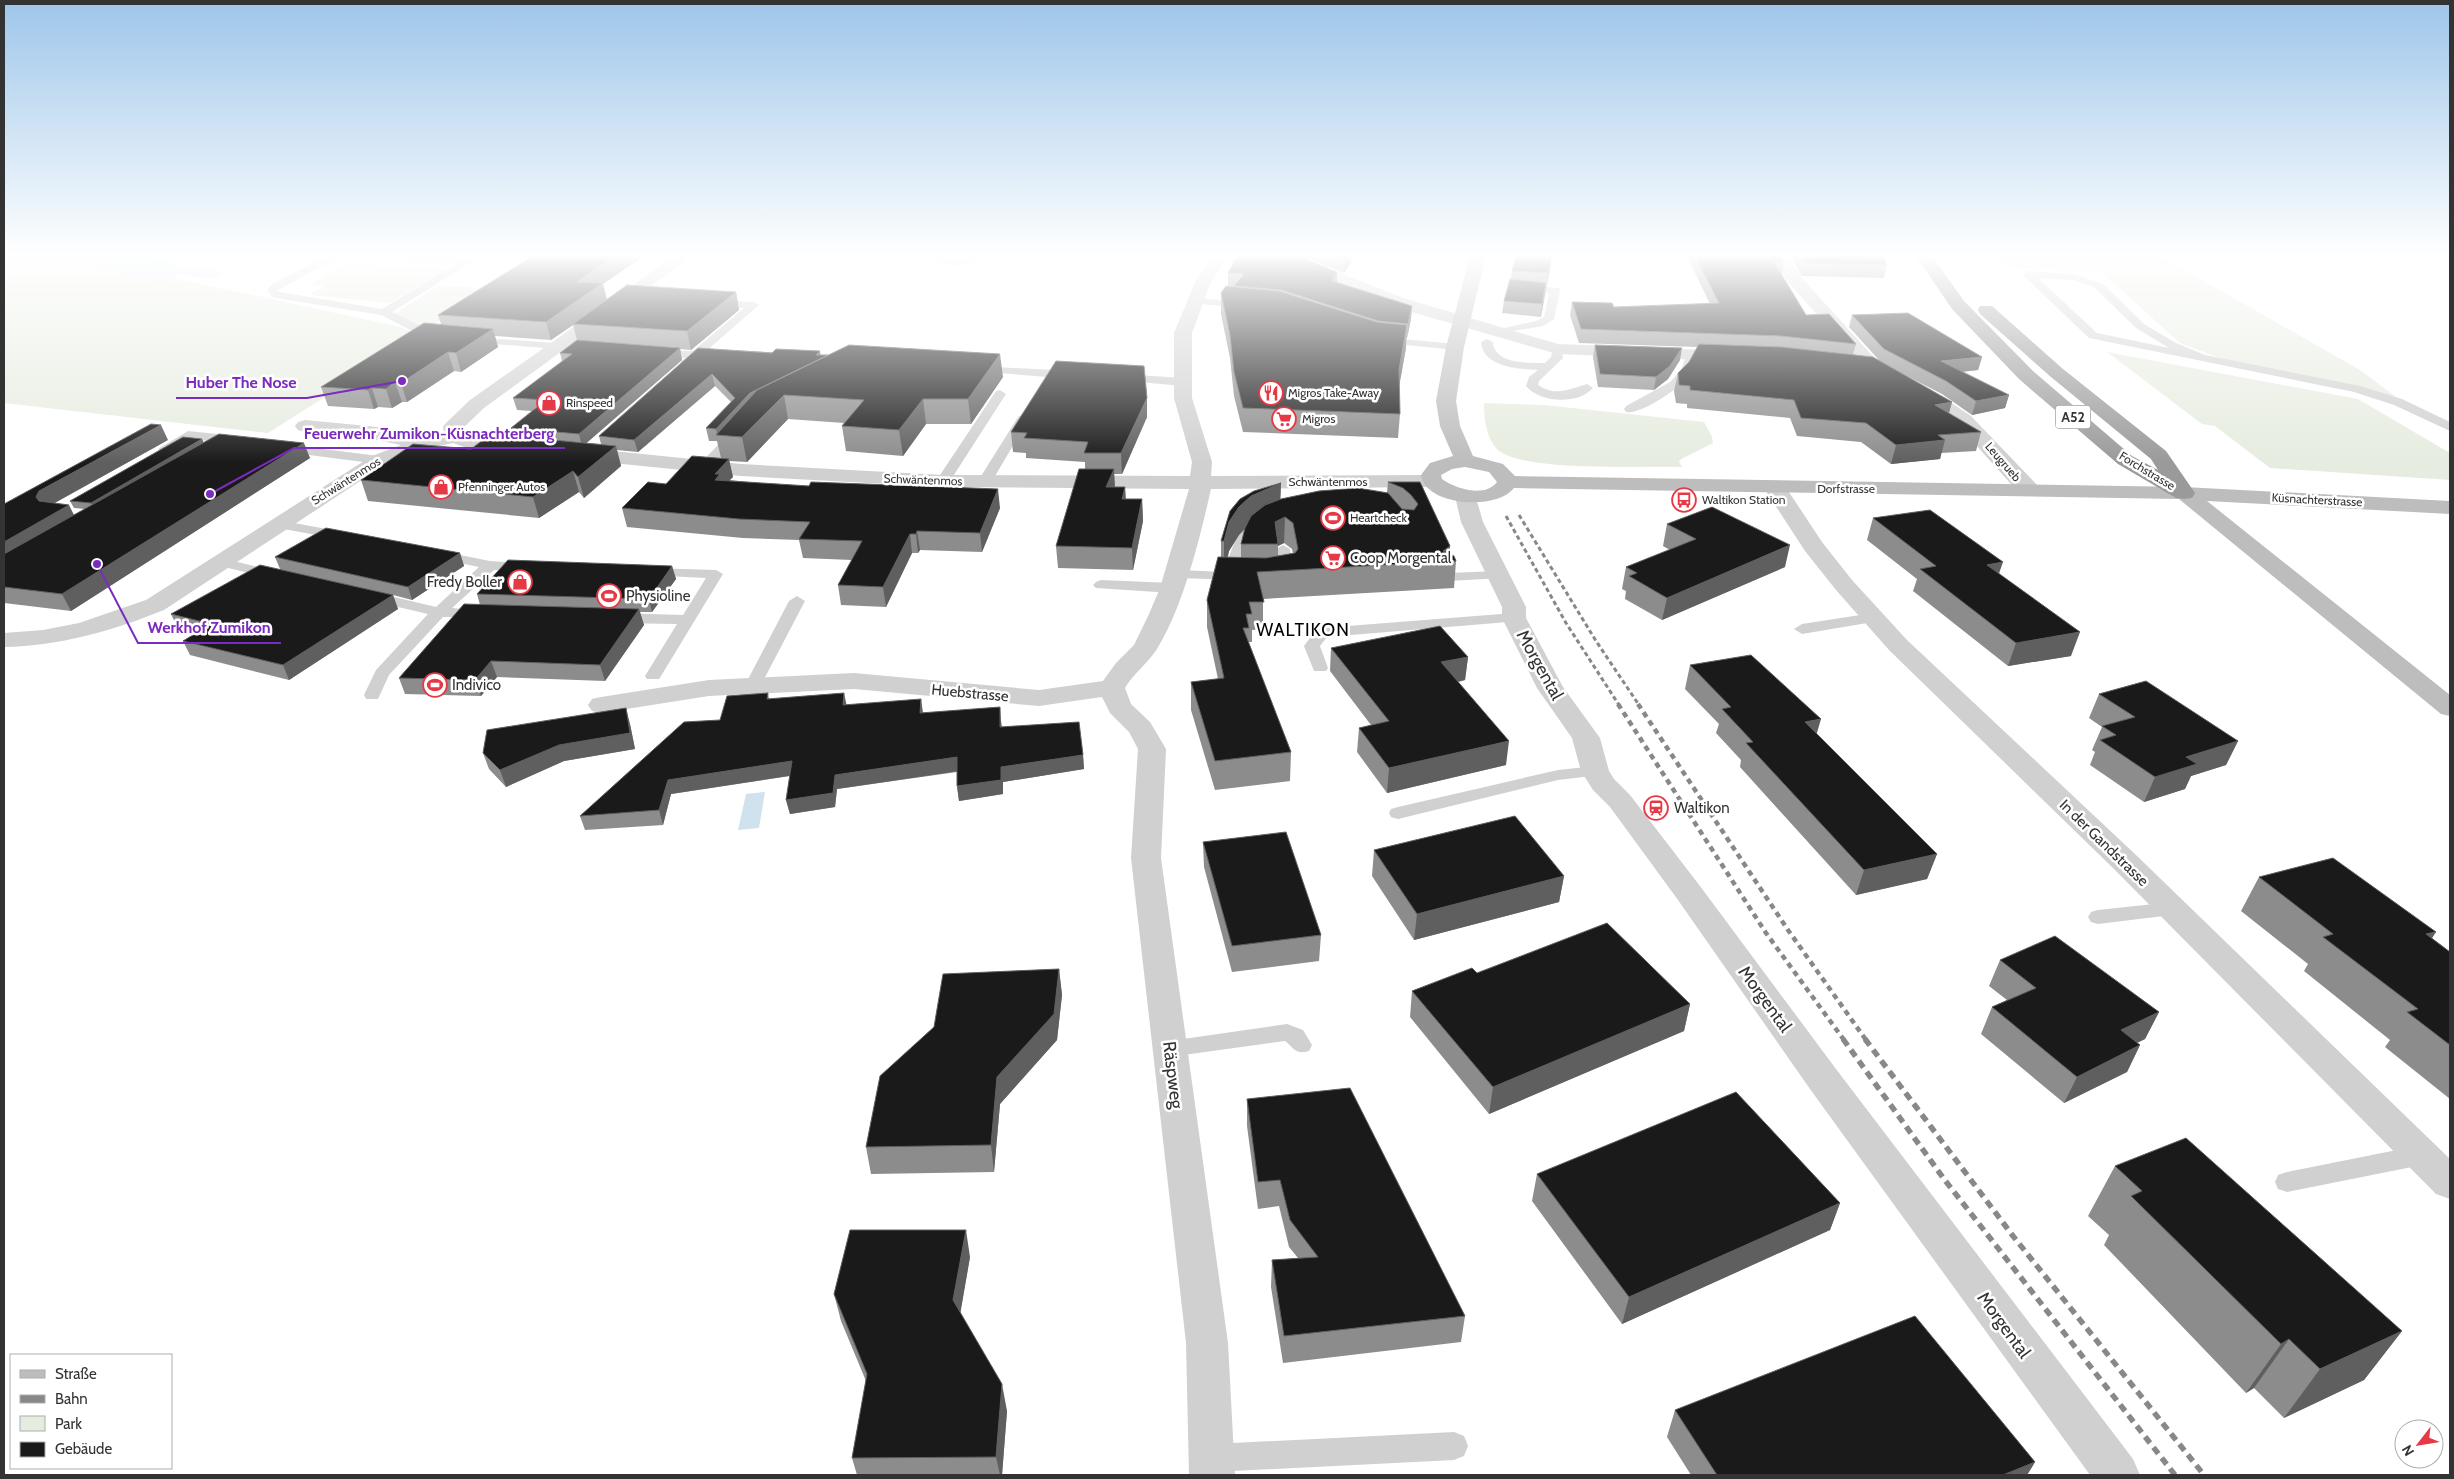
<svg xmlns="http://www.w3.org/2000/svg" width="2454" height="1479" viewBox="0 0 2454 1479" font-family="Cabin,sans-serif">
<style>
.green{fill:#e6ecdf}
.water{fill:#cfe2ee}
.lines{fill:none;stroke-linecap:round;stroke-linejoin:round}
.river{fill:#cfe2ee;fill-rule:evenodd}
.lane{fill:#d0d0d0;fill-rule:evenodd}
.street{fill:#d0d0d0;fill-rule:evenodd}
.secondary{fill:#bdbdbd;fill-rule:evenodd}
.highway{fill:#9a9a9a;fill-rule:evenodd}
.rail-far2{stroke:#888;stroke-width:3;stroke-dasharray:4.5 3;stroke-linecap:butt}
.rail-far1{stroke:#888;stroke-width:4.5;stroke-dasharray:5.5 4.5;stroke-linecap:butt}
.rail{stroke:#888;stroke-width:5.5;stroke-dasharray:8 5.5;stroke-linecap:butt}
.wall{fill:#8c8c8c;fill-rule:evenodd}
.shaded-wall{fill:#5f5f5f}
.building{fill:#1a1a1a;stroke:#5f5f5f}
.labels{text-anchor:middle;stroke-width:5;stroke-linejoin:round;paint-order:stroke}
.far-poi-label{font-size:12px;fill:#333;stroke:#fff;text-anchor:start}
.far-street-label{font-size:12px;fill:#333;stroke:#fff}
.shield{fill:#fff;stroke:#707070;stroke-width:1}
.shield-label{font-size:14px;font-weight:bold;fill:#333}
.poi-label{font-size:15px;fill:#333;stroke:#fff;text-anchor:start}
.street-label{font-size:15px;fill:#333;stroke:#fff}
.quarter-label{font-size:18px;letter-spacing:1px;fill:#000;stroke:#fff}
.near-street-label{font-size:18px;fill:#333;stroke:#fff}
.leader{fill:none;stroke:#7b2cbf;stroke-width:2}
.callout-dot{fill:#7b2cbf;stroke:#fff;stroke-width:2}
.callout-label{font-size:16px;text-anchor:middle;font-weight:bold;fill:#7b2cbf;stroke:#fff;stroke-width:5;stroke-linejoin:round;paint-order:stroke}
</style>
<rect width="100%" height="100%" fill="#fff"/>
<!-- green -->
<path class="green" d="M 4,256 L 71,256 L 401,327 L 420,337 L 268,433 L 4,403 Z
M 358,256 L 466,256 L 450,265 L 351,260 Z
M 1974,256 L 2160,256 L 2360,370 L 2396,397 L 2231,362 L 2180,343 L 2100,271 L 2017,268 L 1976,258 Z
M 350,263 L 447,269 L 390,303 L 309,295 L 325,286 L 309,285 Z
M 438,286 L 488,288 L 426,330 L 394,314 Z
M 2107,352 L 2358,399 L 2450,453 L 2450,480 L 2270,468 L 2215,426 L 2202,424 Z
M 1484,403 L 1544,405 L 1704,422 L 1712,437 L 1713,443 L 1683,458 L 1679,461 L 1682,467 C 1644,466 1523,472 1498,450 C 1486,439 1484,417 1484,403 Z"/>
<!-- water -->
<path class="water" d="M 203,268 L 218,270 L 224,274 L 207,279 L 161,270 Z
M 765,792 L 759,828 L 738,830 L 746,794 Z"/>
<g class="lines">
<!-- river -->
<path class="river" d="M 72,256 L 144,256 L 174,262 L 179,270 L 174,278 L 161,281 L 78,263 Z"/>
<!-- lane -->
<path class="lane" d="M 328,256 L 340,256 L 278,290 L 279,292 L 382,309 L 469,256 L 481,256 L 392,312 L 441,336 L 443,338 L 437,341 L 428,339 L 381,315 L 276,298 L 272,297 L 267,290 L 273,283 Z
M 929,256 L 955,259 L 983,256 C 970,269 945,267 930,259 Z
M 2028,271 L 2074,274 L 2103,284 L 2144,324 L 2176,343 L 2205,355 L 2360,386 L 2402,399 L 2450,422 L 2450,431 L 2394,405 L 2354,392 L 2089,338 L 2024,276 L 2023,274 ZM 2038,278 L 2073,280 L 2095,288 L 2136,328 L 2169,348 L 2097,333 Z
M 1522,285 L 1559,288 L 1560,290 L 1554,319 L 1543,326 L 1495,334 L 1495,330 L 1536,321 L 1544,317 L 1549,293 L 1518,290 L 1517,288 Z
M 1194,298 L 1244,302 L 1249,305 L 1244,308 L 1190,303 L 1189,301 Z
M 715,300 L 754,302 L 759,305 L 690,365 L 682,365 L 680,363 L 685,358 L 654,355 L 654,351 L 658,350 L 693,351 L 744,308 L 711,305 L 710,303 Z
M 473,337 L 569,344 L 575,347 L 569,350 L 469,342 L 467,340 Z
M 1382,337 L 1455,344 L 1461,347 L 1455,350 L 1378,342 L 1376,340 Z
M 1487,339 L 1493,342 C 1494,364 1528,363 1545,363 L 1551,357 L 1553,347 L 1561,347 L 1563,358 L 1539,381 L 1538,385 C 1556,397 1569,389 1587,384 L 1593,388 C 1578,405 1540,403 1526,386 L 1529,377 L 1538,370 C 1518,369 1483,367 1481,342 Z
M 1689,358 L 1695,361 C 1693,368 1690,373 1686,379 C 1677,390 1640,415 1626,412 L 1624,409 L 1626,406 L 1670,382 L 1681,370 L 1685,359 Z
M 978,366 L 1072,371 L 1078,375 L 1072,379 L 974,371 L 974,367 Z
M 1121,374 L 1183,378 L 1189,382 L 1183,386 L 1117,380 L 1115,378 Z
M 1000,390 L 1006,394 L 950,481 L 948,484 L 938,484 L 936,481 L 996,391 Z
M 1024,413 L 1030,417 L 992,481 L 990,484 L 980,484 L 978,481 L 1018,417 Z
M 735,430 L 741,434 L 739,437 L 710,470 L 700,470 L 698,467 L 700,464 L 731,431 Z
M 188,431 L 236,436 L 242,440 L 236,444 L 190,439 L 164,453 L 158,449 Z
M 283,444 L 379,456 L 386,460 L 379,464 L 278,451 L 277,448 Z
M 278,520 L 343,532 L 350,536 L 343,540 L 273,527 L 271,524 L 273,521 Z
M 1257,521 L 1264,525 L 1250,542 L 1239,573 L 1243,577 L 1241,580 L 1177,578 L 1170,574 L 1177,570 L 1225,572 C 1229,555 1237,526 1257,521 Z
M 1283,545 L 1290,549 L 1294,576 L 1287,580 L 1280,576 L 1276,549 Z
M 440,551 L 490,561 L 525,563 L 532,567 L 525,571 L 494,570 L 452,608 L 485,611 L 488,614 L 485,617 L 443,617 L 389,675 L 378,699 L 366,699 L 364,695 L 376,670 L 428,614 L 368,600 L 365,597 L 373,592 L 436,607 L 479,567 L 435,558 L 433,555 L 435,552 Z
M 221,558 L 279,572 L 281,575 L 274,579 L 216,565 L 214,562 L 216,559 Z
M 651,568 L 716,570 L 723,574 L 661,676 L 659,679 L 647,679 L 645,676 L 677,624 L 618,623 L 610,618 L 618,613 L 683,615 L 706,578 L 646,575 L 644,572 L 646,569 Z
M 1497,571 L 1502,572 L 1504,575 L 1502,578 L 1449,581 L 1442,577 L 1449,573 Z
M 1101,580 L 1172,583 L 1180,588 L 1172,593 L 1096,588 L 1093,585 L 1096,582 Z
M 797,596 L 805,601 L 761,685 L 759,689 L 747,689 L 745,685 L 789,601 Z
M 1514,613 L 1520,615 L 1522,618 L 1520,621 L 1327,637 L 1320,646 L 1328,668 L 1326,671 L 1314,671 L 1304,646 L 1316,630 L 1322,628 Z
M 1873,613 L 1879,615 L 1881,618 L 1879,621 L 1802,634 L 1794,629 L 1802,624 Z
M 1595,766 L 1601,767 L 1604,771 L 1601,775 L 1558,780 L 1398,819 L 1391,817 L 1389,813 L 1391,809 L 1398,807 L 1558,770 Z
M 2173,902 L 2180,904 L 2183,909 L 2180,914 L 2098,924 L 2091,922 L 2088,917 L 2091,912 L 2098,910 Z
M 1287,1024 L 1303,1030 L 1312,1045 L 1309,1051 C 1295,1055 1294,1048 1285,1041 L 1169,1057 L 1161,1055 L 1158,1049 L 1161,1043 L 1169,1041 Z
M 2422,1145 L 2431,1148 L 2434,1155 L 2431,1162 L 2422,1165 L 2287,1192 L 2278,1189 L 2275,1182 L 2278,1175 L 2287,1172 Z
M 1454,1432 L 1464,1436 L 1468,1446 L 1464,1456 L 1454,1460 L 1213,1472 L 1203,1468 L 1199,1458 L 1203,1448 L 1213,1444 Z"/>
<!-- street -->
<path class="street" d="M 674,256 L 692,256 L 484,408 L 463,428 L 464,433 L 474,437 L 522,444 L 525,448 L 522,452 L 515,454 L 470,449 L 453,443 L 426,449 L 386,464 L 164,610 C 112,631 59,646 4,647 L 4,633 L 43,630 L 79,623 L 146,600 L 372,456 L 401,445 L 363,437 L 305,432 L 298,430 L 295,426 L 298,422 L 305,420 L 378,427 L 421,439 L 444,433 L 443,427 L 446,423 L 470,400 Z
M 1213,256 L 1229,256 L 1211,282 L 1192,333 L 1192,398 L 1212,462 L 1211,476 L 1432,475 L 1439,477 L 1443,481 L 1439,485 L 1432,487 L 1211,489 C 1200,538 1183,607 1157,649 C 1148,663 1134,673 1125,688 L 1131,704 L 1150,722 L 1166,749 L 1161,858 L 1228,1343 L 1235,1475 L 1189,1475 L 1186,1343 L 1131,858 L 1138,749 L 1129,732 L 1110,713 L 1102,697 L 1039,706 L 854,689 L 709,696 L 601,713 L 592,711 L 588,705 L 592,699 L 601,697 L 709,680 L 854,673 L 1039,690 L 1103,681 L 1116,663 L 1134,645 L 1149,614 L 1160,588 L 1189,489 L 943,487 L 741,476 L 583,460 L 576,458 L 573,454 L 576,450 L 583,448 L 741,464 L 943,475 L 1190,476 L 1192,462 L 1174,398 L 1174,333 L 1195,282 Z
M 1276,256 L 1297,256 L 1403,298 L 1558,344 L 1729,351 L 1735,352 L 1738,356 L 1735,360 L 1729,361 L 1557,354 L 1391,306 L 1279,259 Z
M 1772,256 L 1788,256 L 1801,277 L 1879,363 L 1941,396 L 1971,416 L 2037,485 L 2040,490 L 2037,495 L 2029,496 L 2021,495 L 1957,424 L 1927,404 L 1867,371 L 1789,283 Z
M 1775,482 L 1783,483 L 1822,542 L 1852,580 L 1907,640 L 2136,855 L 2450,1159 L 2450,1199 L 2436,1194 L 2114,869 L 1889,650 L 1836,590 L 1805,551 L 1764,488 L 1767,483 Z
M 1466,490 L 1474,491 L 1483,522 L 1526,607 L 1526,618 L 1563,687 L 1600,738 L 1609,771 L 1614,779 L 1630,795 L 1700,886 L 1836,1069 L 2133,1459 L 2140,1475 L 2090,1475 L 1810,1089 L 1678,900 L 1610,807 L 1593,790 L 1581,771 L 1572,738 L 1537,688 L 1502,618 L 1502,607 L 1461,522 L 1455,496 L 1458,491 Z"/>
<!-- secondary -->
<path class="secondary" d="M 1470,256 L 1486,256 L 1464,347 L 1456,401 L 1460,426 L 1473,456 L 1503,464 L 1515,476 L 2184,487 L 2450,501 L 2450,514 L 2207,501 L 2450,695 L 2450,716 L 2441,714 L 2179,499 L 1514,488 C 1497,511 1425,506 1421,475 L 1430,463 L 1453,456 L 1440,426 L 1436,401 L 1446,347 ZM 1465,467 L 1489,472 L 1497,482 C 1485,498 1456,489 1442,479 L 1441,475 L 1452,469 Z"/>
<!-- highway -->
<path class="highway" d="M 1916,256 L 1932,256 L 1964,301 L 2033,371 L 2132,456 L 2158,470 L 2151,459 L 2051,377 L 1980,314 L 1978,310 L 1980,306 L 1992,306 L 2063,369 L 2166,451 L 2195,493 L 2192,498 L 2184,499 L 2176,498 L 2118,464 L 2019,379 L 1952,309 Z"/>
<!-- rail-far2 -->
<path class="rail-far2" d="M 1519,515 L 1596,641 L 1639,705
M 1506,516 L 1566,623 L 1619,705"/>
<!-- rail-far1 -->
<path class="rail-far1" d="M 1618,704 L 1766,933 L 1844,1040
M 1638,704 L 1788,930 L 1866,1040"/>
<!-- rail -->
<path class="rail" d="M 1843,1039 L 1944,1179 L 2175,1475
M 1865,1039 L 2013,1236 L 2204,1475"/>
</g>
<!-- wall -->
<path class="wall" d="M 1302,256 L 1355,256 L 1344,273 Z
M 1687,256 L 1781,256 L 1784,262 L 1782,275 L 1806,315 L 1856,344 L 1853,354 L 1879,360 L 1849,327 L 1852,315 L 1982,357 L 1978,370 L 1962,372 L 2009,395 L 2005,408 L 1972,415 L 1942,394 L 1903,374 L 1952,402 L 1949,413 L 1981,432 L 1976,451 L 1941,453 L 1940,459 L 1891,464 L 1861,442 L 1797,436 L 1790,418 L 1687,408 L 1687,404 L 1676,403 L 1674,391 L 1678,373 L 1689,362 L 1697,347 L 1579,343 L 1570,315 L 1572,302 L 1614,307 L 1710,304 Z
M 1790,256 L 1884,256 L 1887,265 L 1884,278 L 1802,276 Z
M 1551,264 L 1541,317 L 1502,313 L 1504,301 L 1511,279 L 1512,271 Z
M 1228,273 L 1337,282 L 1412,306 L 1411,319 L 1407,338 L 1406,338 L 1406,348 L 1399,384 L 1400,414 L 1398,438 L 1243,432 L 1234,396 L 1230,358 L 1221,314 L 1221,293 L 1234,287 L 1234,286 L 1228,286 Z
M 603,284 L 607,299 L 736,292 L 739,310 L 691,350 L 680,349 L 682,360 L 586,443 L 601,444 L 599,436 L 698,348 L 820,355 L 1003,377 L 971,424 L 926,424 L 903,456 L 846,451 L 842,426 L 844,423 L 788,419 L 747,462 L 729,461 L 733,477 L 729,480 L 1000,508 L 982,552 L 920,550 L 918,553 L 912,553 L 886,607 L 841,605 L 838,585 L 852,560 L 803,558 L 799,540 L 743,538 L 627,527 L 622,508 L 666,484 L 721,458 L 717,441 L 709,441 L 706,428 L 731,402 L 715,386 L 638,452 L 617,450 L 621,466 L 584,498 L 579,492 L 539,518 L 368,501 L 361,480 L 471,449 L 513,436 L 511,428 L 532,411 L 517,410 L 513,398 L 562,361 L 560,353 L 577,340 L 573,325 L 551,340 L 495,336 L 498,347 L 461,372 L 454,371 L 407,402 L 402,402 L 392,408 L 378,407 L 374,409 L 328,406 L 321,387 L 441,324 L 438,315 Z
M 1595,345 L 1680,360 L 1668,379 L 1654,390 L 1598,387 L 1593,357 Z
M 1147,398 L 1147,417 L 1122,474 L 1114,474 L 1115,487 L 1125,487 L 1126,499 L 1142,499 L 1143,521 L 1133,570 L 1058,568 L 1056,546 L 1085,469 L 1085,462 L 1026,458 L 1026,453 L 1013,452 L 1011,432 Z
M 168,440 L 55,503 L 74,515 L 85,509 L 74,508 L 70,501 L 203,442 L 310,458 L 71,611 L 4,603 L 4,504 Z
M 1388,482 L 1420,482 L 1450,546 L 1449,554 L 1456,561 L 1454,588 L 1263,599 L 1263,629 L 1252,630 L 1252,642 L 1249,642 L 1249,643 L 1291,752 L 1290,781 L 1215,790 L 1191,710 L 1191,682 L 1218,679 L 1207,627 L 1207,600 L 1221,557 L 1221,541 L 1281,483 L 1280,499 L 1387,493 ZM 1245,529 L 1241,544 L 1241,557 L 1228,557 L 1229,551 L 1239,535 ZM 1284,543 L 1292,549 L 1293,554 L 1278,556 L 1278,546 Z
M 1873,518 L 1999,573 L 2071,656 L 2008,666 L 1913,591 L 1917,579 L 1867,540 Z
M 1667,524 L 1785,567 L 1662,620 L 1625,599 L 1626,591 L 1622,589 L 1626,567 L 1670,550 L 1663,546 Z
M 460,553 L 464,566 L 412,600 L 393,595 L 398,609 L 289,680 L 190,655 L 183,641 L 196,633 L 178,629 L 171,614 L 280,569 L 275,557 Z
M 672,566 L 676,579 L 652,612 L 640,612 L 644,625 L 605,681 L 497,677 L 481,696 L 405,694 L 399,678 L 480,605 L 477,594 Z
M 1331,648 L 1468,657 L 1465,680 L 1458,682 L 1506,765 L 1387,793 L 1357,752 L 1359,728 L 1371,725 L 1330,671 Z
M 1690,665 L 1817,734 L 1937,854 L 1927,879 L 1856,895 L 1740,767 L 1741,760 L 1716,733 L 1719,724 L 1685,689 Z
M 768,693 L 769,699 L 847,705 L 1001,721 L 1002,727 L 1083,755 L 1084,769 L 1003,782 L 1003,794 L 959,801 L 957,786 L 957,772 L 837,789 L 835,807 L 790,814 L 786,800 L 790,776 L 671,794 L 663,825 L 585,830 L 580,816 L 720,720 Z
M 2099,694 L 2238,741 L 2226,765 L 2191,776 L 2185,789 L 2144,802 L 2090,765 L 2095,752 L 2092,750 L 2102,727 L 2089,718 Z
M 630,724 L 635,749 L 564,761 L 506,787 L 489,769 L 483,753 Z
M 1203,842 L 1321,935 L 1319,961 L 1232,972 L 1204,867 Z
M 1374,850 L 1564,876 L 1559,902 L 1414,940 L 1372,876 Z
M 2259,877 L 2432,938 L 2450,952 L 2450,1099 L 2385,1047 L 2390,1040 L 2304,971 L 2308,964 L 2241,911 Z
M 2000,960 L 2159,1012 L 2145,1039 L 2137,1043 L 2140,1045 L 2127,1072 L 2064,1103 L 1981,1034 L 1992,1007 L 2007,1000 L 1989,986 Z
M 1059,969 L 1062,995 L 1057,1040 L 1000,1104 L 994,1172 L 871,1174 L 866,1147 Z
M 1477,973 L 1690,1004 L 1684,1031 L 1489,1114 L 1410,1017 L 1412,991 Z
M 1247,1099 L 1465,1316 L 1461,1342 L 1283,1363 L 1271,1287 L 1272,1260 L 1298,1258 L 1289,1247 L 1279,1206 L 1258,1209 L 1247,1126 Z
M 2115,1166 L 2402,1331 L 2364,1380 L 2284,1418 L 2254,1388 L 2246,1393 L 2104,1245 L 2109,1235 L 2088,1216 Z
M 1537,1174 L 1840,1203 L 1830,1230 L 1622,1324 L 1532,1201 Z
M 970,1257 L 960,1313 L 1007,1411 L 1002,1475 L 857,1475 L 852,1458 L 866,1381 L 841,1321 L 834,1294 Z
M 1675,1410 L 2035,1462 L 2027,1475 L 1691,1475 L 1667,1437 Z"/>
<!-- shaded-wall -->
<path class="shaded-wall" d="M 615,256 L 644,256 L 603,284 L 607,301 L 573,324 L 573,325 L 551,340 L 546,322 L 577,282 Z
M 1347,256 L 1355,256 L 1344,273 L 1345,260 Z
M 1552,256 L 1551,264 L 1547,285 L 1548,273 Z
M 1337,272 L 1337,285 L 1332,281 Z
M 1546,283 L 1545,294 L 1541,317 L 1542,304 Z
M 736,292 L 739,310 L 691,350 L 687,331 Z
M 1412,306 L 1411,319 L 1407,338 L 1408,324 Z
M 1407,325 L 1406,348 L 1398,393 L 1399,370 Z
M 493,329 L 498,347 L 461,372 L 456,353 Z
M 680,348 L 682,360 L 582,447 L 579,434 Z
M 1682,348 L 1680,360 L 1668,379 L 1654,390 L 1656,377 Z
M 820,351 L 821,359 L 717,435 L 716,429 L 750,393 L 816,355 Z
M 448,352 L 454,371 L 407,402 L 401,383 Z
M 1000,354 L 1003,377 L 971,424 L 968,399 Z
M 1982,357 L 1978,370 L 1937,374 L 1941,361 Z
M 712,374 L 715,386 L 638,452 L 634,440 Z
M 395,382 L 402,402 L 392,408 L 386,389 Z
M 372,388 L 378,407 L 374,409 L 368,390 Z
M 784,395 L 788,419 L 747,462 L 742,437 Z
M 2009,395 L 2005,408 L 1972,415 L 1976,401 Z
M 1147,398 L 1147,417 L 1122,474 L 1121,453 Z
M 923,399 L 926,424 L 903,456 L 899,430 Z
M 1952,402 L 1947,419 L 1935,405 Z
M 161,425 L 168,440 L 47,507 L 44,513 L 36,497 L 39,491 Z
M 202,439 L 205,445 L 95,510 L 91,503 Z
M 1945,440 L 1940,459 L 1891,464 L 1896,445 Z
M 304,443 L 310,458 L 71,611 L 62,594 Z
M 616,446 L 621,466 L 584,498 L 578,477 Z
M 729,459 L 733,477 L 723,487 L 715,480 L 715,474 Z
M 1114,469 L 1115,490 L 1106,487 Z
M 573,471 L 579,492 L 539,518 L 533,497 Z
M 1281,483 L 1280,510 L 1250,523 L 1239,535 L 1229,551 L 1224,570 L 1224,541 L 1229,522 L 1239,507 L 1251,496 Z
M 1125,487 L 1126,508 L 1122,499 Z
M 998,489 L 1000,508 L 982,552 L 980,533 Z
M 1142,499 L 1143,521 L 1133,570 L 1132,548 Z
M 69,505 L 77,521 L 4,564 L 4,542 Z
M 1285,517 L 1284,543 L 1278,546 L 1275,522 Z
M 917,531 L 920,550 L 918,553 L 916,534 Z
M 910,534 L 912,553 L 886,607 L 883,587 Z
M 1790,545 L 1785,567 L 1662,620 L 1667,598 Z
M 1450,546 L 1448,561 L 1443,551 Z
M 460,553 L 464,566 L 412,600 L 408,587 Z
M 2003,562 L 1995,585 L 1987,565 Z
M 672,566 L 676,579 L 652,612 L 649,599 Z
M 393,595 L 398,609 L 289,680 L 283,665 Z
M 639,609 L 644,625 L 605,681 L 600,665 Z
M 2080,632 L 2071,656 L 2008,666 L 2016,643 Z
M 1468,657 L 1465,680 L 1439,686 L 1441,662 Z
M 491,661 L 497,677 L 481,696 L 475,680 Z
M 844,693 L 847,707 L 843,705 Z
M 921,699 L 923,713 L 920,713 Z
M 1000,707 L 1001,721 L 1002,742 L 1000,727 Z
M 626,708 L 630,724 L 635,749 L 564,761 L 506,787 L 500,770 Z
M 1821,719 L 1814,743 L 1805,722 Z
M 1509,741 L 1506,765 L 1387,793 L 1389,768 Z
M 2238,741 L 2226,765 L 2191,776 L 2185,789 L 2144,802 L 2155,777 L 2186,757 Z
M 1083,755 L 1084,769 L 1003,782 L 1003,794 L 959,801 L 957,786 L 1001,767 Z
M 957,757 L 959,771 L 837,789 L 835,807 L 790,814 L 786,800 L 835,775 Z
M 792,761 L 795,775 L 671,794 L 663,825 L 659,810 L 668,780 Z
M 1937,854 L 1927,879 L 1856,895 L 1864,870 Z
M 1564,876 L 1559,902 L 1414,940 L 1417,914 Z
M 2436,932 L 2414,966 L 2426,934 Z
M 1059,969 L 1062,995 L 1057,1040 L 1000,1104 L 994,1172 L 991,1145 L 997,1077 Z
M 1690,1004 L 1684,1031 L 1489,1114 L 1493,1087 Z
M 2159,1012 L 2145,1039 L 2107,1057 L 2121,1030 Z
M 2140,1045 L 2127,1072 L 2064,1103 L 2077,1077 Z
M 1840,1203 L 1830,1230 L 1622,1324 L 1629,1297 Z
M 966,1230 L 970,1257 L 958,1327 L 953,1300 Z
M 2402,1331 L 2364,1380 L 2284,1418 L 2320,1369 Z
M 2289,1339 L 2254,1388 L 2246,1393 L 2281,1344 Z
M 1002,1384 L 1007,1411 L 1002,1475 L 1000,1475 L 996,1457 Z
M 2035,1462 L 2027,1475 L 2003,1475 Z"/>
<!-- building -->
<path class="building" d="M 533,256 L 615,256 L 577,282 L 603,283 L 546,322 L 438,315 Z
M 1237,256 L 1298,256 L 1337,272 L 1332,281 L 1412,306 L 1408,324 L 1378,321 L 1281,290 L 1234,286 L 1244,274 L 1228,273 Z
M 1335,256 L 1347,256 L 1345,260 Z
M 1516,256 L 1552,256 L 1548,273 L 1512,271 Z
M 1695,256 L 1781,256 L 1784,262 L 1774,262 L 1806,315 L 1829,314 L 1856,344 L 1781,336 L 1581,329 L 1572,302 L 1612,303 L 1614,307 L 1719,303 Z
M 1801,256 L 1884,256 L 1887,265 L 1805,263 Z
M 1510,279 L 1546,283 L 1542,304 L 1504,301 Z
M 627,285 L 736,292 L 687,331 L 573,324 Z
M 1226,286 L 1279,291 L 1377,322 L 1407,325 L 1399,370 L 1400,414 L 1243,408 L 1234,372 L 1230,335 L 1221,293 Z
M 1908,313 L 1982,357 L 1941,361 L 2009,395 L 1976,401 L 1946,381 L 1884,349 L 1852,315 Z
M 424,323 L 493,329 L 456,353 L 448,352 L 401,383 L 395,382 L 386,389 L 372,388 L 368,390 L 321,387 Z
M 577,340 L 680,348 L 579,434 L 511,428 L 546,400 L 513,398 L 572,354 L 560,353 Z
M 1699,344 L 1782,347 L 1873,357 L 1952,402 L 1935,405 L 1981,432 L 1938,435 L 1945,440 L 1896,445 L 1866,423 L 1801,418 L 1794,400 L 1690,390 L 1690,386 L 1679,385 L 1678,373 L 1689,362 Z
M 849,345 L 1000,354 L 968,399 L 923,399 L 899,430 L 842,426 L 864,400 L 784,395 L 742,437 L 716,435 L 757,390 Z
M 1595,345 L 1682,348 L 1670,366 L 1656,377 L 1600,374 Z
M 698,348 L 772,353 L 776,349 L 820,351 L 816,355 L 828,355 L 750,393 L 716,429 L 706,428 L 735,398 L 712,374 L 634,440 L 599,436 Z
M 1056,361 L 1144,366 L 1147,398 L 1121,453 L 1084,453 L 1088,442 L 1024,438 L 1027,433 L 1011,432 Z
M 151,424 L 161,425 L 39,491 L 36,497 L 39,501 L 69,505 L 4,542 L 4,504 Z
M 219,434 L 304,443 L 62,594 L 4,587 L 4,554 Z
M 491,434 L 616,446 L 578,477 L 573,471 L 533,497 L 361,480 L 413,444 L 471,449 Z
M 183,437 L 202,439 L 91,503 L 70,501 Z
M 692,456 L 729,459 L 715,474 L 720,474 L 715,480 L 809,486 L 811,482 L 998,489 L 980,533 L 917,531 L 916,534 L 910,534 L 883,587 L 838,585 L 862,541 L 799,539 L 810,522 L 739,519 L 622,508 L 648,482 L 666,484 Z
M 1079,469 L 1114,469 L 1106,487 L 1125,487 L 1122,499 L 1142,499 L 1132,548 L 1056,546 Z
M 1388,482 L 1420,482 L 1450,546 L 1443,551 L 1454,556 L 1456,561 L 1257,572 L 1264,602 L 1249,602 L 1252,614 L 1246,614 L 1249,628 L 1243,628 L 1291,752 L 1215,761 L 1191,682 L 1224,678 L 1207,600 L 1218,557 L 1266,558 L 1295,553 L 1298,549 L 1293,523 L 1285,517 L 1275,522 L 1278,544 L 1241,544 L 1245,528 L 1251,516 L 1265,505 L 1281,499 L 1319,491 L 1358,488 L 1388,493 L 1402,509 L 1414,510 L 1418,504 L 1411,495 L 1403,488 Z
M 1281,483 L 1251,496 L 1239,507 L 1229,522 L 1224,541 L 1221,541 L 1230,511 L 1240,499 L 1254,491 Z
M 1712,507 L 1790,545 L 1667,598 L 1629,576 L 1637,573 L 1626,567 L 1696,539 L 1667,524 Z
M 1930,510 L 2003,562 L 1987,565 L 2080,632 L 2016,643 L 1920,569 L 1936,566 L 1873,518 Z
M 326,528 L 460,553 L 408,587 L 275,557 Z
M 508,560 L 672,566 L 649,599 L 477,594 Z
M 260,565 L 393,595 L 283,665 L 183,641 L 211,624 L 171,614 Z
M 464,604 L 639,609 L 600,665 L 491,661 L 475,680 L 399,678 Z
M 1440,626 L 1468,657 L 1441,662 L 1509,741 L 1389,768 L 1359,728 L 1389,721 L 1331,648 Z
M 1751,655 L 1821,719 L 1805,722 L 1937,854 L 1864,870 L 1746,743 L 1753,742 L 1722,709 L 1731,707 L 1690,665 Z
M 2146,681 L 2238,741 L 2186,757 L 2197,764 L 2155,777 L 2100,740 L 2116,735 L 2102,726 L 2135,717 L 2099,694 Z
M 768,693 L 767,699 L 844,693 L 843,705 L 921,699 L 920,713 L 1000,707 L 1000,727 L 1079,722 L 1083,755 L 1001,767 L 1001,780 L 957,786 L 957,757 L 835,775 L 833,793 L 786,800 L 792,761 L 668,780 L 659,810 L 580,816 L 684,722 L 720,720 L 727,696 Z
M 626,708 L 630,733 L 559,745 L 500,770 L 483,753 L 487,730 Z
M 1515,816 L 1564,876 L 1417,914 L 1374,850 Z
M 1286,832 L 1321,935 L 1232,946 L 1203,842 Z
M 2333,858 L 2436,932 L 2426,934 L 2450,952 L 2450,1045 L 2407,1012 L 2418,1009 L 2323,937 L 2333,934 L 2259,877 Z
M 1607,923 L 1690,1004 L 1493,1087 L 1412,991 L 1472,968 L 1477,973 Z
M 2055,936 L 2159,1012 L 2121,1030 L 2140,1045 L 2077,1077 L 1992,1007 L 2036,988 L 2000,960 Z
M 1059,969 L 1054,1014 L 997,1077 L 991,1145 L 866,1147 L 880,1076 L 934,1027 L 943,974 Z
M 1350,1088 L 1465,1316 L 1284,1336 L 1272,1260 L 1318,1257 L 1290,1220 L 1280,1180 L 1258,1182 L 1247,1099 Z
M 1736,1092 L 1840,1203 L 1629,1297 L 1537,1174 Z
M 2186,1138 L 2402,1331 L 2320,1369 L 2289,1339 L 2281,1344 L 2131,1196 L 2142,1191 L 2115,1166 Z
M 850,1230 L 966,1230 L 953,1300 L 1002,1384 L 996,1457 L 852,1458 L 867,1374 L 834,1294 Z
M 1915,1316 L 2035,1462 L 2003,1475 L 1717,1475 L 1675,1410 Z"/>
<!-- sky -->
<linearGradient id="sky" x2="0" y2="1"><stop stop-color="#9ec6ea"/><stop offset="0.55" stop-color="#fff"/><stop offset="1" stop-color="#fff" stop-opacity="0"/></linearGradient>
<rect width="2454" height="463" fill="url(#sky)"/>
<!-- icons -->
<defs>
<g id="restaurant-ring" transform="scale(1.25)"><circle r="9.5" fill="#fff" stroke="#e63946" stroke-width="1.5"/><path d="M-5-6h1v4h1v-4h1v4h1v-4h1v5L-1.5 .5V6h-2V.5L-5-1ZM5-6V6H3V1.5H1.5Q1.5-4 5-6Z" fill="#e63946"/></g>
<g id="shop-ring" transform="scale(1.25)"><circle r="9.5" fill="#fff" stroke="#e63946" stroke-width="1.5"/><path d="M-5-2.5h2.3a2.7 3.5 0 0 1 5.4 0H5L5.5 6h-11ZM-1.5-2.5h3a1.5 2.3 0 0 0-3 0Z" fill="#e63946"/></g>
<g id="supermarket-ring" transform="scale(1.25)"><circle r="9.5" fill="#fff" stroke="#e63946" stroke-width="1.5"/><path d="M-6-5.5h2.5l.6 2H6L4.5 2H-2.5L-4.4-4H-6ZM-1.5 3.2a1.3 1.3 0 1 0 .1 0ZM3 3.2a1.3 1.3 0 1 0 .1 0Z" fill="#e63946"/></g>
<g id="bus-ring" transform="scale(1.25)"><circle r="9.5" fill="#fff" stroke="#e63946" stroke-width="1.5"/><path d="M-5-6H5V4H4V6H2V4H-2V6H-4V4H-5ZM-3.5-4V0h7V-4ZM-3.5 1.2v1.5H-2V1.2ZM2 1.2v1.5H3.5V1.2Z" fill="#e63946"/></g>
<g id="stadium-ring" transform="scale(1.25)"><circle r="9.5" fill="#fff" stroke="#e63946" stroke-width="1.5"/><path d="M0-5a6.5 5 0 1 0 0 10a6.5 5 0 1 0 0-10ZM-3.5-1.8h7v3.6h-7Z" fill="#e63946"/></g>
<g id="station-ring" transform="scale(1.25)"><circle r="9.5" fill="#fff" stroke="#e63946" stroke-width="1.5"/><path d="M-3-6H3Q5-6 5-4V2Q5 4 3 4L4.5 6H3L1.5 4h-3L-3 6H-4.5L-3 4Q-5 4-5 2V-4Q-5-6-3-6ZM-3.5-4v3h7v-3ZM-3.5 1v1.5H-2V1ZM2 1v1.5H3.5V1Z" fill="#e63946"/></g>
</defs>
<g fill-rule="evenodd">
<use href="#restaurant-ring" x="1271" y="393"/>
<use href="#shop-ring" x="549" y="403"/>
<use href="#supermarket-ring" x="1284" y="419"/>
<use href="#shop-ring" x="441" y="487"/>
<use href="#bus-ring" x="1684" y="500"/>
<use href="#stadium-ring" x="1333" y="518"/>
<use href="#supermarket-ring" x="1333" y="558"/>
<use href="#shop-ring" x="520" y="582"/>
<use href="#stadium-ring" x="609" y="596"/>
<use href="#stadium-ring" x="435" y="685"/>
<use href="#station-ring" x="1656" y="808"/>
</g>
<g class="labels">
<!-- far-poi labels -->
<g class="far-poi-label">
<text x="1288" y="397">Migros Take-Away</text>
<text x="566" y="407">Rinspeed</text>
<text x="1302" y="423">Migros</text>
<text x="458" y="491">Pfenninger Autos</text>
<text x="1702" y="504">Waltikon Station</text>
<text x="1350" y="522">Heartcheck</text>
</g>
<!-- far-street labels -->
<g class="far-street-label">
<text transform="translate(2003 462) rotate(49)" y="4">Leugrueb</text>
<text transform="translate(2147 471) rotate(31)" y="4">Forchstrasse</text>
<text transform="translate(923 480) rotate(2)" y="4">Schwäntenmos</text>
<text transform="translate(346 481) rotate(-32)" y="4">Schwäntenmos</text>
<text x="1328" y="486">Schwäntenmos</text>
<text x="1846" y="493">Dorfstrasse</text>
<text transform="translate(2317 500) rotate(3)" y="4">Küsnachterstrasse</text>
</g>
<!-- shield labels -->
<rect class="shield" x="2055.5" y="405.5" width="35" height="23" rx="4"/>
<g class="shield-label">
<text x="2073" y="422">A52</text>
</g>
<!-- poi labels -->
<g class="poi-label">
<text x="1350" y="563">Coop Morgental</text>
<text x="502" y="587" text-anchor="end">Fredy Boller</text>
<text x="626" y="601">Physioline</text>
<text x="452" y="690">Indivico</text>
<text x="1674" y="813">Waltikon</text>
</g>
<!-- street labels -->
<g class="street-label">
<text transform="translate(970 693) rotate(5)" y="5">Huebstrasse</text>
<text transform="translate(2104 843) rotate(44)" y="5">In der Gandstrasse</text>
</g>
<!-- quarter labels -->
<g class="quarter-label">
<text x="1303" y="636">WALTIKON</text>
</g>
<!-- near-street labels -->
<g class="near-street-label">
<text transform="translate(1540 665) rotate(61)" y="6">Morgental</text>
<text transform="translate(1765 999) rotate(54)" y="6">Morgental</text>
<text transform="translate(1173 1075) rotate(83)" y="6">Räspweg</text>
<text transform="translate(2004 1325) rotate(54)" y="6">Morgental</text>
</g>
</g>
<!-- callouts -->
<path class="leader" d="M402 381L307 398H176M210 494L294 448H565M97 564L138 643H281"/>
<g class="callout-dot">
<circle cx="402" cy="381" r="5"/>
<circle cx="210" cy="494" r="5"/>
<circle cx="97" cy="564" r="5"/>
</g>
<g class="callout-label">
<text x="241" y="388">Huber The Nose</text>
<text x="429" y="439">Feuerwehr Zumikon-Küsnachterberg</text>
<text x="209" y="633">Werkhof Zumikon</text>
</g>
<!-- border -->
<rect width="2454" height="1479" fill="none" stroke="#333333" stroke-width="10"/>
<!-- legend -->
<rect x="10" y="1354" width="162" height="115" fill="#ffffff" stroke="#adadad"/>
<rect x="20" y="1370" width="25" height="8" fill="#bdbdbd" stroke="#adadad"/>
<text x="55" y="1379" font-size="15" fill="#333333">Straße</text>
<rect x="20" y="1395" width="25" height="8" fill="#888888" stroke="#adadad"/>
<text x="55" y="1404" font-size="15" fill="#333333">Bahn</text>
<rect x="20" y="1416" width="25" height="15" fill="#e6ecdf" stroke="#adadad"/>
<text x="55" y="1429" font-size="15" fill="#333333">Park</text>
<rect x="20" y="1442" width="25" height="15" fill="#1a1a1a" stroke="#adadad"/>
<text x="55" y="1454" font-size="15" fill="#333333">Gebäude</text>
<!-- north arrow -->
<g transform="translate(2419 1444) rotate(239)"><circle r="24" fill="#ffffff" stroke="#adadad"/>
<path d="M0-4L9 19L0 12L-9 19Z" fill="#e63946"/>
<text y="-8" font-size="14" font-weight="bold" text-anchor="middle" fill="#333333">N</text>
</g>
</svg>
